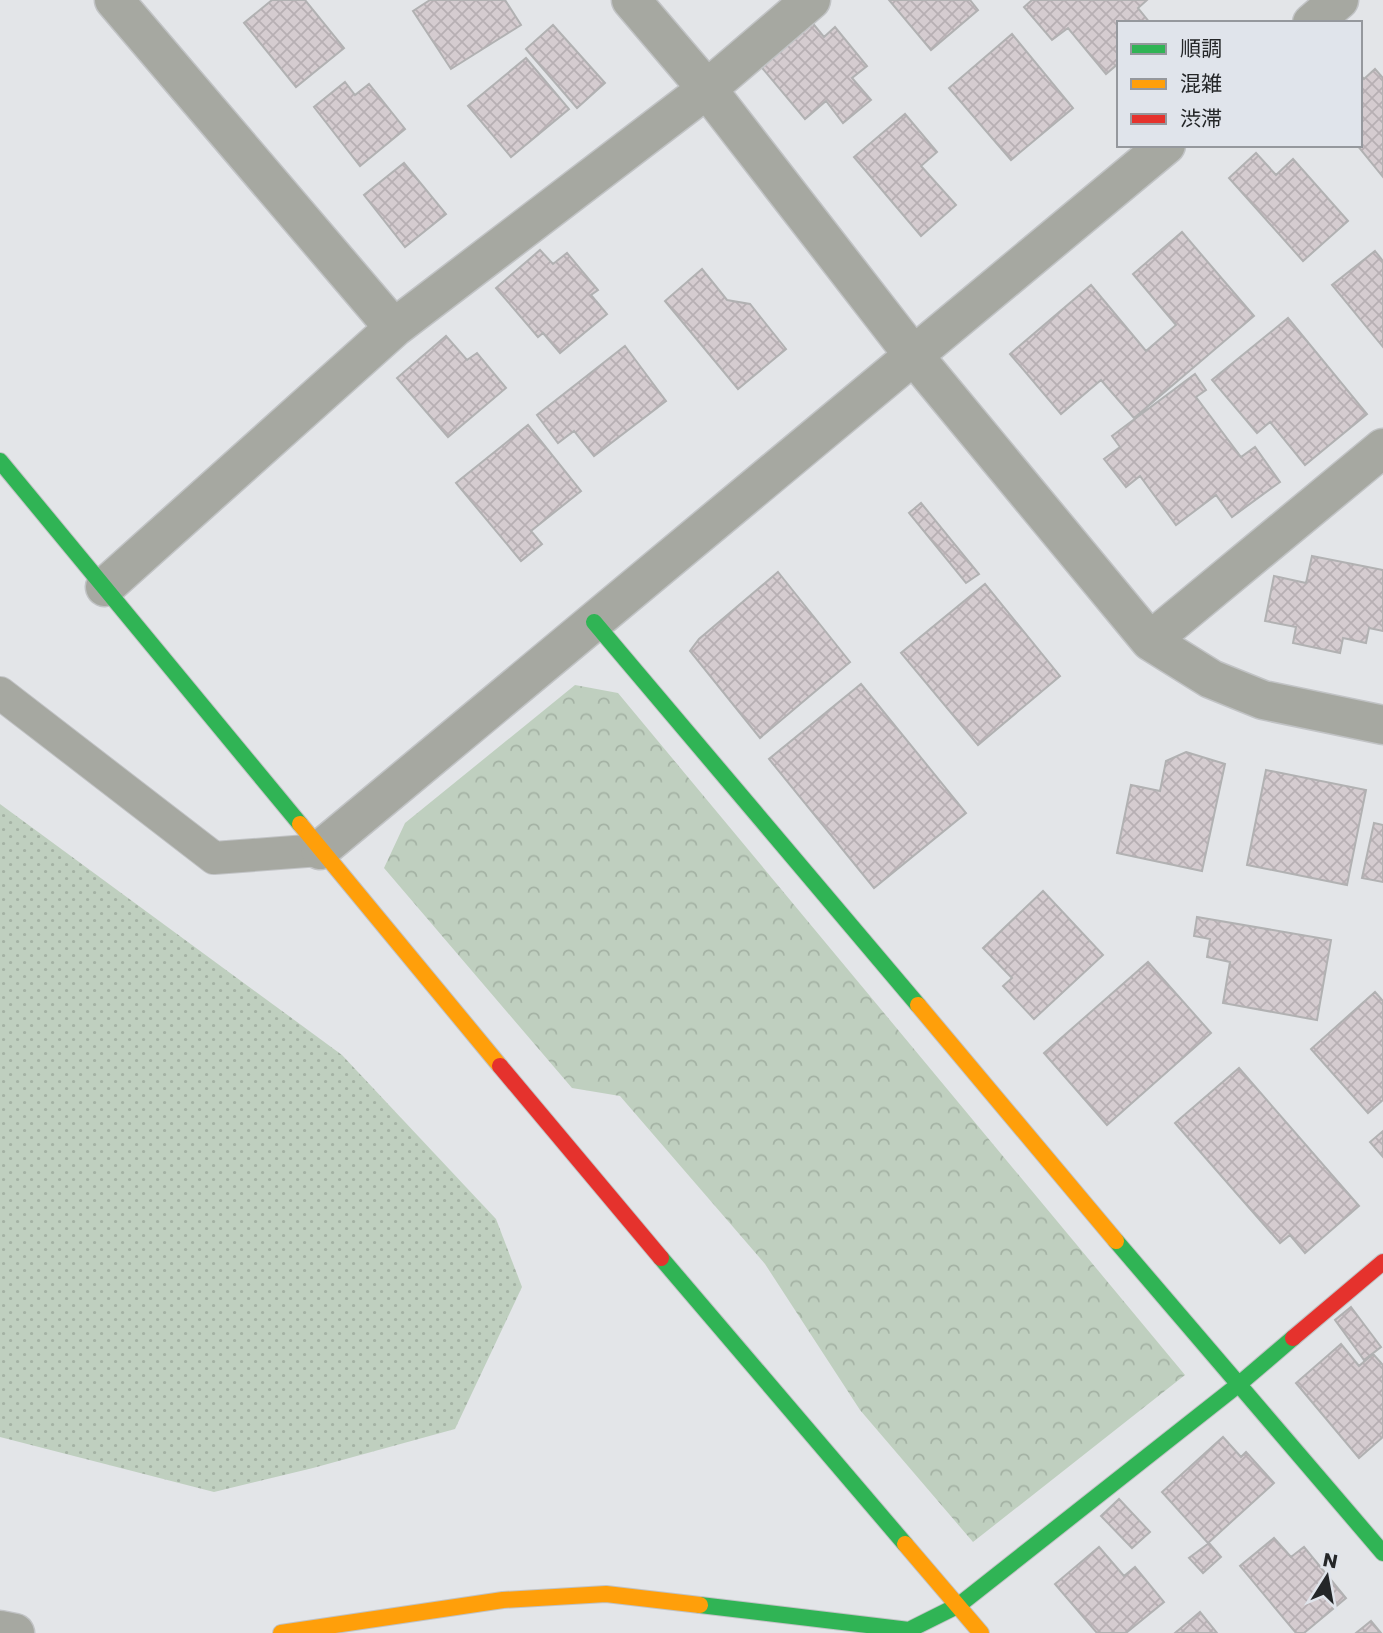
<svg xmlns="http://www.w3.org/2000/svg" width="1383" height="1633" viewBox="0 0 1383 1633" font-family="Poppins,'Noto Sans JP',sans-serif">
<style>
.grass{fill:url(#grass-dots)}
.park{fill:url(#park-crowns)}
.building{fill:url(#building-cross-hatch);stroke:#b1b1b2;stroke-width:2}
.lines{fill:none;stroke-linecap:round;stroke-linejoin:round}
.lane-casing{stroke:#c1c3c5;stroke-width:34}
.street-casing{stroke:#c1c3c5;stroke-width:41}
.fast-casing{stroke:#c1c3c5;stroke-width:18}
.slow-casing{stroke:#c1c3c5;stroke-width:18}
.jam-casing{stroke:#c1c3c5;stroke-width:18}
.lane{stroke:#a6a8a1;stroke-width:32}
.street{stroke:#a6a8a1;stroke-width:38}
.fast{stroke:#30b455;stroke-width:16}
.slow{stroke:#ff9f0a;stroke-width:16}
.jam{stroke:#e5322d;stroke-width:16}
</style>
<defs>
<pattern id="grass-dots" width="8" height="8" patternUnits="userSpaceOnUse" patternTransform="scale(1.75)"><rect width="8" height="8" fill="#bfcfbf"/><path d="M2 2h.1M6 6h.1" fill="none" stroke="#a4b2a4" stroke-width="1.8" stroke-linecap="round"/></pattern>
<pattern id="park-crowns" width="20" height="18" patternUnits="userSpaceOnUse" patternTransform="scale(1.75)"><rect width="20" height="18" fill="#bfcfbf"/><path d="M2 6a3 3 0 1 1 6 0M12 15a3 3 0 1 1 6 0" fill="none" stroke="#a4b2a4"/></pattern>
<pattern id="building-cross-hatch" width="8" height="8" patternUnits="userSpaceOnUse" patternTransform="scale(1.75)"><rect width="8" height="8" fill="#d5ccd0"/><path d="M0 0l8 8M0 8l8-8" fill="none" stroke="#b7afb3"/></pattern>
</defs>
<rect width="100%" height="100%" fill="#e3e5e8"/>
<!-- grass -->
<path class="grass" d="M 0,804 L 342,1055 L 496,1219 L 522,1287 L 455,1429 L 313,1468 L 214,1492 L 0,1437 Z"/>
<!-- park -->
<path class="park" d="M 575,685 L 618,693 L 1185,1375 L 973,1542 L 860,1410 L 765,1264 L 620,1096 L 572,1088 L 384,868 L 405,823 Z"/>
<!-- building -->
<path class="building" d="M 272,0 L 305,0 L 344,48 L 296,87 L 244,23 Z
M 430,0 L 505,0 L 521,25 L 451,69 L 413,11 Z
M 889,0 L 970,0 L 978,10 L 931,50 Z
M 1032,0 L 1147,0 L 1138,8 L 1150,23 L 1119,23 L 1119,63 L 1106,74 L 1068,28 L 1052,40 L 1024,7 Z
M 810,20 L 824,37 L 835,27 L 867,66 L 852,78 L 871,100 L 843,123 L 826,101 L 805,119 L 758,63 Z
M 553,25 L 605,83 L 577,108 L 526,49 Z
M 1012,34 L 1073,108 L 1011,160 L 949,88 Z
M 526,58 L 569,109 L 511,157 L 468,106 Z
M 1375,69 L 1383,78 L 1383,177 L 1357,145 L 1360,145 L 1360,74 L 1364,79 Z
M 345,82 L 355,95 L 369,84 L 405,129 L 360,166 L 314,107 Z
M 905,114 L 937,152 L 921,166 L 956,205 L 921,236 L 854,157 Z
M 1256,153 L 1276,175 L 1293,159 L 1348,221 L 1303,261 L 1229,178 Z
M 404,163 L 446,214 L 405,247 L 364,195 Z
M 1182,232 L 1254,316 L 1134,418 L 1101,380 L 1061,414 L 1010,354 L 1091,285 L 1146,351 L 1176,325 L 1133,274 Z
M 540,250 L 553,264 L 567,253 L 598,290 L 591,295 L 607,314 L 560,353 L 543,333 L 538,337 L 496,288 Z
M 1375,251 L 1383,261 L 1383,347 L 1332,285 Z
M 702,269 L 727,300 L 750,304 L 786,349 L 738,389 L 665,301 Z
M 1288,318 L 1367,414 L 1305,465 L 1270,422 L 1257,433 L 1212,380 Z
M 446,336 L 467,360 L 477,353 L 506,388 L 448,437 L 397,378 Z
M 625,346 L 666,401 L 594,456 L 574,431 L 558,443 L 537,415 Z
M 1195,374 L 1206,390 L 1196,397 L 1241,457 L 1255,447 L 1280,482 L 1232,517 L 1216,495 L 1176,525 L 1140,476 L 1126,487 L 1104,459 L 1120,447 L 1112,436 Z
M 528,425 L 581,491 L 531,531 L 542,544 L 521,561 L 456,483 Z
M 921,503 L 979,574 L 966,583 L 909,513 Z
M 1312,556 L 1383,570 L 1383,631 L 1369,628 L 1366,643 L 1343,638 L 1340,653 L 1293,643 L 1296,627 L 1265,621 L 1274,576 L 1306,583 Z
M 778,572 L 850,662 L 760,738 L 690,651 L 699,639 Z
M 985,584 L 1060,676 L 978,745 L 901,653 Z
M 861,684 L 966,813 L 874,888 L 769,759 Z
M 1186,752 L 1225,764 L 1202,871 L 1117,853 L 1131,785 L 1160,791 L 1166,761 Z
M 1266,770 L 1366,790 L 1347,885 L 1247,865 Z
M 1374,823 L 1383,825 L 1383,882 L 1362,878 Z
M 1043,891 L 1103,955 L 1034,1019 L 1003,986 L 1012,978 L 983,948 Z
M 1197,917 L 1331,940 L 1317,1020 L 1223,1003 L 1230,962 L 1207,957 L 1210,939 L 1194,936 Z
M 1148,962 L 1211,1033 L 1107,1125 L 1044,1053 Z
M 1375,992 L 1383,1001 L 1383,1100 L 1368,1113 L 1311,1049 Z
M 1239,1068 L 1359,1206 L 1305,1253 L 1290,1235 L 1280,1243 L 1175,1123 Z
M 1383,1131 L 1383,1157 L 1370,1142 Z
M 1351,1307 L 1381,1347 L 1364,1360 L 1335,1320 Z
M 1341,1344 L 1359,1366 L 1373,1354 L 1383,1365 L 1383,1437 L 1359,1458 L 1296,1383 Z
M 1223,1437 L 1241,1457 L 1246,1452 L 1274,1483 L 1208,1543 L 1162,1492 Z
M 1119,1499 L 1150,1532 L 1132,1548 L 1101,1516 Z
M 1274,1538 L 1291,1557 L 1304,1547 L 1346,1598 L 1304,1633 L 1296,1633 L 1240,1566 Z
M 1209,1543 L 1221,1557 L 1203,1573 L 1189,1558 Z
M 1099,1547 L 1124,1576 L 1135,1567 L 1164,1602 L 1126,1633 L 1097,1633 L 1055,1584 Z
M 1200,1612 L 1217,1633 L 1175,1633 Z
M 1371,1621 L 1381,1633 L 1356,1633 Z"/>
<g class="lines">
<!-- lane casing -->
<g class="lane-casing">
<path id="lane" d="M 0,693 L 214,858 L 320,850"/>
</g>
<!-- street casing -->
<g class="street-casing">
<path id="street" d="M 114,0 L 394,328
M 631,0 L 707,89 L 914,356 L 1150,641 L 1211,679 L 1263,700 L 1383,725
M 1312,23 L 1339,0
M 105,587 L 394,328 L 707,89 L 811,0
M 1150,641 L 1383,448
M 320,850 L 1166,145
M 0,1630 L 15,1633"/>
</g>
<!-- fast casing -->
<g class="fast-casing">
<path id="fast" d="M 0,461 L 300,824
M 594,622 L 918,1005
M 1116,1241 L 1383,1553
M 661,1258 L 905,1544
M 700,1605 L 909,1630 L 959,1605 L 1238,1385 L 1293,1338"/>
</g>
<!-- slow casing -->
<g class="slow-casing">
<path id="slow" d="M 300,824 L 500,1066
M 918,1005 L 1116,1241
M 905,1544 L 981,1633
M 281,1633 L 503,1600 L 606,1594 L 700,1605"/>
</g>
<!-- jam casing -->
<g class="jam-casing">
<path id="jam" d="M 500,1066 L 661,1258
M 1293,1338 L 1383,1262"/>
</g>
<!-- lane -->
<use href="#lane" class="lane"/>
<!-- street -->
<use href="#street" class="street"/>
<!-- fast -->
<use href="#fast" class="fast"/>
<!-- slow -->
<use href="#slow" class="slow"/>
<!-- jam -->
<use href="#jam" class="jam"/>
</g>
<!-- legend -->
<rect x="1117" y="21" width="245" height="126" fill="#e0e4eb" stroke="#95989d" stroke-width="2"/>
<rect x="1131" y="44" width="35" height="10" fill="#30b455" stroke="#95989d" stroke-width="2"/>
<text x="1180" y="56" font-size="21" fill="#242628">順調</text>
<rect x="1131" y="79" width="35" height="10" fill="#ff9f0a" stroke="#95989d" stroke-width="2"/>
<text x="1180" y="91" font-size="21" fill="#242628">混雑</text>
<rect x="1131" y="114" width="35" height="10" fill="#e5322d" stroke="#95989d" stroke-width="2"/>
<text x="1180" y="126" font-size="21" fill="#242628">渋滞</text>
<!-- north arrow -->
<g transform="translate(1327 1577) rotate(11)" stroke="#e0e4eb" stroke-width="5" paint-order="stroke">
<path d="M0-5L12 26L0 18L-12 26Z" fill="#242628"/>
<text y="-10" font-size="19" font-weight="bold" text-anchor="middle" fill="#242628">N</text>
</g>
</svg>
